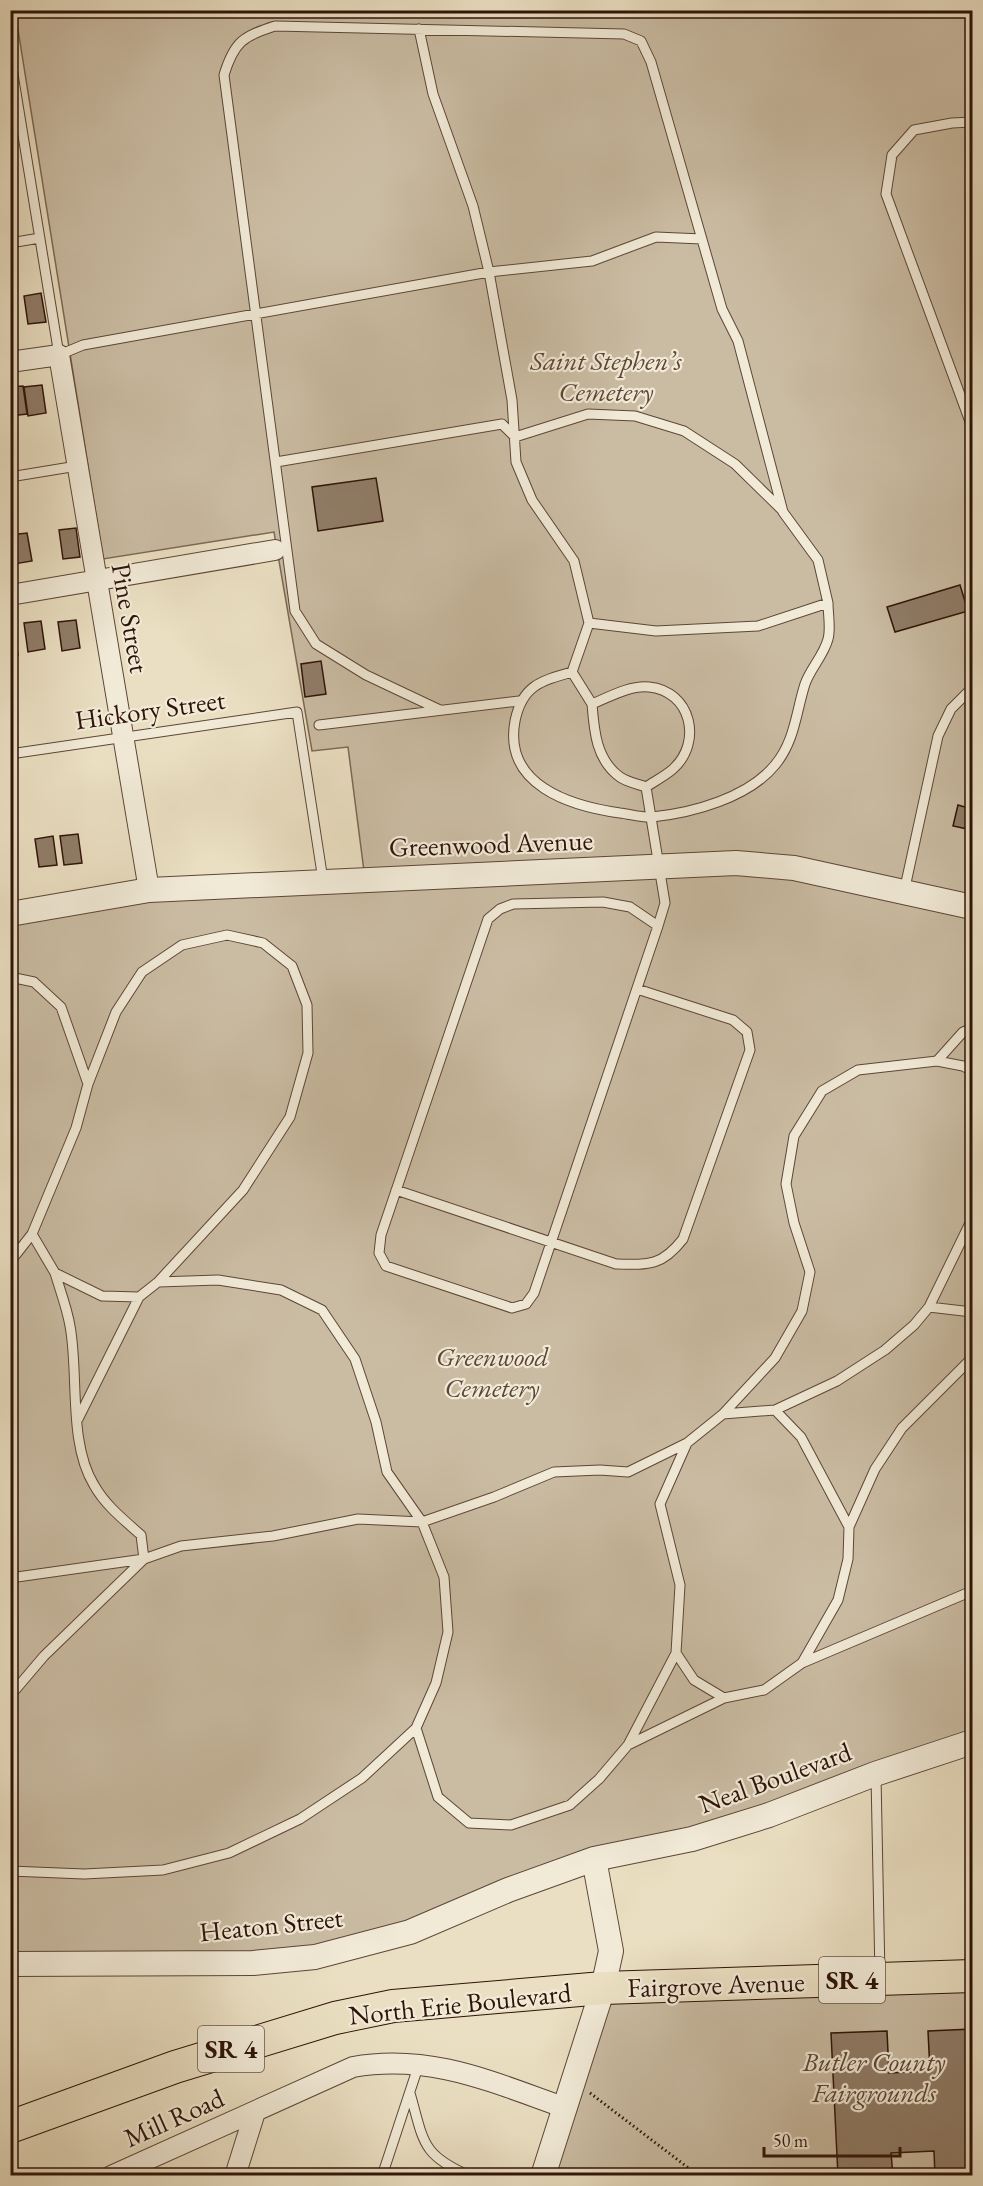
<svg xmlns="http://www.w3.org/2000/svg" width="983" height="2186" viewBox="0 0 983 2186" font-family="'EB Garamond',serif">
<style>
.green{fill:#cabca3;stroke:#7c6856;stroke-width:1.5}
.building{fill:#907d69;stroke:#2e1309;stroke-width:1.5}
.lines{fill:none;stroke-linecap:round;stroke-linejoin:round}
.service-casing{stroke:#5d4637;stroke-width:11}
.minor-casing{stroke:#5d4637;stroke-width:22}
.tertiary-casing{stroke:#5d4637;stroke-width:26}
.trunk-casing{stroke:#2e1309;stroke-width:34}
.path{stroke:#2e1309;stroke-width:3;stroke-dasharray:1.5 3;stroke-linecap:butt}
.service{stroke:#f1ead7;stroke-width:9}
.minor{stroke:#f1ead7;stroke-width:20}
.tertiary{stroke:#f1ead7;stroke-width:24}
.trunk{stroke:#eadfc2;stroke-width:32}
.labels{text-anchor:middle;stroke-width:4.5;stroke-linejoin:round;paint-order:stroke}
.shield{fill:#f1ead7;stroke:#685447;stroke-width:1.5}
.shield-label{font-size:26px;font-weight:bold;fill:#2e1309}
.park-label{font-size:27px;font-style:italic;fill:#5d4637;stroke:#f1ead7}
.street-label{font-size:27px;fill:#2e1309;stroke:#f1ead7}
</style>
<rect width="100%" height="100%" fill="#eadfc2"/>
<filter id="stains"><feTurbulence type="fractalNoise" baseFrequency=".00333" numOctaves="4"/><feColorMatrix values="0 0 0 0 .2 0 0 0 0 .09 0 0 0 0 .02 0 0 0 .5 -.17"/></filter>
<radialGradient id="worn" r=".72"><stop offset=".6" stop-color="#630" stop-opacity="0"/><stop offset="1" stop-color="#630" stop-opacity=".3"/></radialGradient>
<!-- green -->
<path class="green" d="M 15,11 L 972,11 L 972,1742 L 315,1957 L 11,1964 L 11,914 L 365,879 L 348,747 L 312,751 L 274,532 L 103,559 Z
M 972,1976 L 972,2175 L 543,2176 L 603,1988 Z"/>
<!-- building -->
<path class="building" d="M 41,293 L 46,322 L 28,324 L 24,296 Z
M 42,385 L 46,413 L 28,416 L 24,387 Z
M 23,386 L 27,414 L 10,416 L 10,387 Z
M 376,478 L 383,521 L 318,531 L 312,487 Z
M 76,528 L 80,557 L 63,559 L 59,530 Z
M 27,533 L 32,561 L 14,564 L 10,535 Z
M 960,585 L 968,611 L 895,632 L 887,607 Z
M 76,620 L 80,648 L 62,651 L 58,622 Z
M 41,621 L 45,649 L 28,652 L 24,623 Z
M 14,626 L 18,655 L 10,656 L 10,627 Z
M 321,661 L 326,694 L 305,697 L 301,664 Z
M 958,805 L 972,809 L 972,830 L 953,826 Z
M 78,834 L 82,863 L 64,865 L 60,836 Z
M 53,836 L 57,865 L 39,867 L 35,839 Z
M 972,2029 L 972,2176 L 935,2176 L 934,2151 L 891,2153 L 893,2176 L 838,2176 L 831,2033 L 887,2031 L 889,2073 L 930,2071 L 928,2031 Z"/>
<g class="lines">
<!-- service casing -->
<g class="service-casing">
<path id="service" d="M 419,29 L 433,94 L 473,206 L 489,272 L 512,400 L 516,462 L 532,500 L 574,561 L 589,623
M 10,56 L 59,355 L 83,345 L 489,272 L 592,261 L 656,237 L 702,239
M 972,122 L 952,123 L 914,130 L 892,155 L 886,194 L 972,427
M 10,243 L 40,238
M 276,462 L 502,424 L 515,437 L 588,414 L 635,416 L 684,431 L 735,464 L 782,510
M 10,477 L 77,466
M 572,672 L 589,623 L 656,631 L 758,626 L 828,603 C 828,614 831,629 828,639 C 824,655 810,669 805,684 C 796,712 795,741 775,765 C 748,798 692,813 652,817 C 642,818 630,814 620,813 C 570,806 503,785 515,721 C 522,686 540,681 572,672 L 592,704
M 440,710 L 366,675 L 316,644 L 295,611 L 224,75 C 234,42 243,36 275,26 L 624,34 L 641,41 L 651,62 L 722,309 L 738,341 L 783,512 L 818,560 L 828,603
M 319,725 L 519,701
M 10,754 L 297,712 L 323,880
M 646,787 C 638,784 627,782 620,777 C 596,760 594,730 592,704 C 609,697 630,685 649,687 C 691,691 703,742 673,769 C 665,776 655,781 646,787 L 665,903 L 658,926 L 534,1293 L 526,1304 L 512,1308 L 386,1266 L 379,1253 L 381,1235 L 488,919 L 500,909 L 513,904 L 603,902 L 630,907 L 658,926
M 904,892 L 938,736 L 951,709 L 972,688
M 10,977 L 34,982 L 61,1007 L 88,1084
M 972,1028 L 963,1032 L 937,1061 L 963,1066 L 972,1071
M 396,1190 L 616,1264 C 649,1265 662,1266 683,1239 L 750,1050 L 747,1032 L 733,1020 L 637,989
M 32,1234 L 76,1128 L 88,1084 L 116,1012 L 142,972 L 182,945 L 227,935 L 263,943 L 292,966 L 307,1005 L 308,1053 L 290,1117 L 243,1190 L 158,1282 L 139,1297
M 10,1262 L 32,1234 L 55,1273
M 929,1307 L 972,1312
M 723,1414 L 775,1358 L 802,1311 L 810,1272 L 794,1223 L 786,1184 L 794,1136 L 822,1091 L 858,1070 L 937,1061
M 849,1527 L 875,1469 L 902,1428 L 972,1358
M 10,1578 L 144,1559 L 141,1535 C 124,1520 105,1505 94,1485 C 68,1443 79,1374 70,1326 C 67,1308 60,1290 55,1273 L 102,1296 L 139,1297 L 78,1419
M 676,1653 L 680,1585 L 660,1504 L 687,1443
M 802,1663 L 972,1591
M 10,1696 L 44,1656 L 144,1559 L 181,1546 L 273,1536 L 358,1519 L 422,1522 L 494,1497 L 554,1472 L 600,1470 L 628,1472 L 687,1443 L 723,1414 L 775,1410 L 837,1381 L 885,1350 L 914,1325 L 929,1307 L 972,1219
M 724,1698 L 764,1690 L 802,1663 L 838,1600 L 848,1559 L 849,1527 L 801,1437 L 775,1410
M 416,1728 L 438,1797 L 469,1823 L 511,1825 L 570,1805 L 599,1779 L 628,1745 L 676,1653 L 694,1680 L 724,1698 L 628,1745
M 876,1776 L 880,1976
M 10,1871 L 84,1874 L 163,1870 L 229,1853 L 300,1819 L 362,1778 L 416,1728 L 436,1683 L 448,1632 L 444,1577 L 422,1522 L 387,1472 L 376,1422 L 355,1359 L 322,1310 L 281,1290 L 218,1280 L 158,1282
M 410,2093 C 424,2142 421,2155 470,2176
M 382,2176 L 419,2064"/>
</g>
<!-- minor casing -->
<g class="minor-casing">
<path id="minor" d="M 10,362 L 59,355 L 149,890
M 10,595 L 275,550
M 111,2176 L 353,2067 C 431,2053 494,2083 566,2108
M 235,2176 L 255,2112"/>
</g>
<!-- tertiary casing -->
<g class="tertiary-casing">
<path id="tertiary" d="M 10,914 L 149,890 L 736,863 L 794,868 L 972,907
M 10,1964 L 253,1963 L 315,1957 L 410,1932 L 508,1890 L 594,1859 L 692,1839 L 769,1815 L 875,1774 L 972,1742
M 543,2176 L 603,1988 L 611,1951 L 594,1859"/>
</g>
<!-- trunk casing -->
<g class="trunk-casing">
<path id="trunk" d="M 10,2127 L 175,2067 L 335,2018 L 393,2006 L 603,1988 L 972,1976"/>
</g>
<!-- path -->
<path class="path" d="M 590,2093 L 699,2176"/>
<!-- service -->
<use href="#service" class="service"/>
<!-- minor -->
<use href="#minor" class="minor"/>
<!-- tertiary -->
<use href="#tertiary" class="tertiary"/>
<!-- trunk -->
<use href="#trunk" class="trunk"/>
</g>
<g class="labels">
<!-- shield labels -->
<g class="shield">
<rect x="819" y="1957" width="66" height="46" rx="4.5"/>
<rect x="198" y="2026" width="66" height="46" rx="4.5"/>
</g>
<g class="shield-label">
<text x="852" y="1989">SR 4</text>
<text x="231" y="2058">SR 4</text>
</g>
<!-- park labels -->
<g class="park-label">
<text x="606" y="370">Saint Stephen’s<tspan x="606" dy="31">Cemetery</tspan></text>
<text x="492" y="1366">Greenwood<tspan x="492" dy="31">Cemetery</tspan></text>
<text x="874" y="2071">Butler County<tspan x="874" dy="31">Fairgrounds</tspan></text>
</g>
<!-- street labels -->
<g class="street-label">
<text transform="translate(130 618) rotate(80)" y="9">Pine Street</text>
<text transform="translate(150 710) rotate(-8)" y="9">Hickory Street</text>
<text transform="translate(491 844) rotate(-2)" y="9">Greenwood Avenue</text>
<text transform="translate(775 1778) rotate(-20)" y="9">Neal Boulevard</text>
<text transform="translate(271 1925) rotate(-6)" y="9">Heaton Street</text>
<text transform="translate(716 1985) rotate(-2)" y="9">Fairgrove Avenue</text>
<text transform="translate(460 2004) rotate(-6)" y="9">North Erie Boulevard</text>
<text transform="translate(174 2118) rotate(-24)" y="9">Mill Road</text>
</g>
</g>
<!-- margin -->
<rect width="983" height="2186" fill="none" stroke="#eadfc2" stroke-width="36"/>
<rect x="12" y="12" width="959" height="2162" fill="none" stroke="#2e1309" stroke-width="3"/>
<rect x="18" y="18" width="947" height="2150" fill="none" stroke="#2e1309" stroke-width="1.5"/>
<!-- scale -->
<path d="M764 2147v9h136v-9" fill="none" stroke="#2e1309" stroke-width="3"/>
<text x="773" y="2147" font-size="18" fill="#2e1309" stroke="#f1ead7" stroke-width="4.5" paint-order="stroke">50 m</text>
<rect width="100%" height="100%" filter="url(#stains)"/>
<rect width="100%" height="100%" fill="url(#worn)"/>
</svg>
